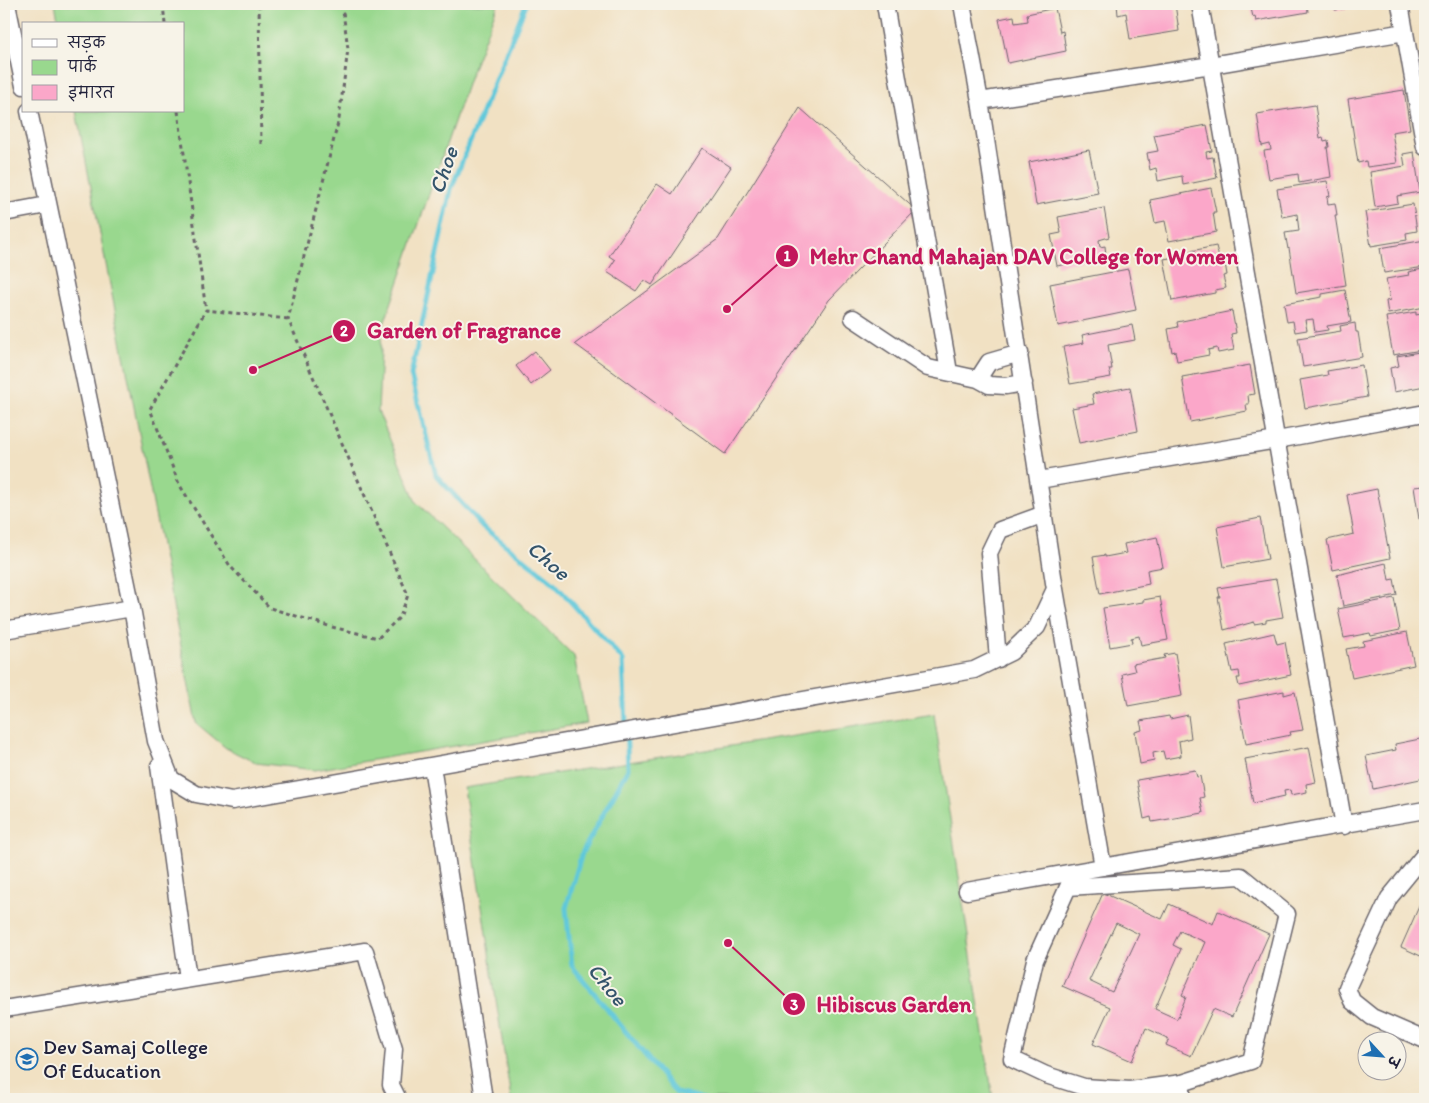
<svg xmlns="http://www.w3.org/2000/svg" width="1429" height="1103" viewBox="0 0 1429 1103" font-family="Itim,'Playpen Sans Deva',sans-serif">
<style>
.green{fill:#99d88e;stroke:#5e7d64}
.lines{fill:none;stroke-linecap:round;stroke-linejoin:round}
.stream{stroke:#5fc8da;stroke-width:5}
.building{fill:#fba7c9;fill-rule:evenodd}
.minor-casing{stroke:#6a656b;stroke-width:19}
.path{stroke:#6a656b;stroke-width:3;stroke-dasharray:4 4;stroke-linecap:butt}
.minor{stroke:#fff;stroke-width:16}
.labels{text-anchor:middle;stroke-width:4;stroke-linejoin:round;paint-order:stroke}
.poi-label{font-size:21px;fill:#22223b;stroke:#f7f3e8;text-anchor:start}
.water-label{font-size:22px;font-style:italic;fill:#34546b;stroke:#f7f3e8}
.leader{fill:none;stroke:#c2185b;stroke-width:2}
.callout-dot{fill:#c2185b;stroke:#f7f3e8;stroke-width:2}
.mark-label{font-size:15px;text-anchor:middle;font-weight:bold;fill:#fff}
.callout-label{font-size:22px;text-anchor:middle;font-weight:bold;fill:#c2185b;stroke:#f7f3e8;stroke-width:4;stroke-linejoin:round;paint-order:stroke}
</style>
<rect width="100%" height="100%" fill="#f7f3e8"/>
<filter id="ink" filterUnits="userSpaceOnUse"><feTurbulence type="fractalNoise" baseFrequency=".02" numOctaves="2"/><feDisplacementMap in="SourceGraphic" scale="10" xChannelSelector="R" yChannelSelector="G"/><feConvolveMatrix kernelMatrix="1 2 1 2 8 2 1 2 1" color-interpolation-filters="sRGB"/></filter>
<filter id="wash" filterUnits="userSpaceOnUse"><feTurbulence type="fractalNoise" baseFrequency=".0096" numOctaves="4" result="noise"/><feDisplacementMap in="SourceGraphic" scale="20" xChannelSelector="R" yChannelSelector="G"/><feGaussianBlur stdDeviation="1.12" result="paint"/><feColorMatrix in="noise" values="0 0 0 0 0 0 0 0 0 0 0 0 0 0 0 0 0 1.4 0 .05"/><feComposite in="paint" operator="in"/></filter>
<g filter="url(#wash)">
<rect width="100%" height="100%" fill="#f1e1c3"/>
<!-- green -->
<path class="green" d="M 55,4 L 498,4 L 470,76 L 382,330 L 378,411 L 416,502 L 574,656 L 587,723 L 315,770 L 256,763 L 226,748 L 196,723 L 76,111 L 184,111 L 184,24 L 59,24 Z
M 934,714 L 993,1099 L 511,1099 L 464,788 Z"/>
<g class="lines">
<!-- stream -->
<path class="stream" d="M 526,4 L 451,189 L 411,375 L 436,475 L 483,527 L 553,582 L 623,660 L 628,769 L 582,853 L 566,908 L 572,966 L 676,1093 L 703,1099"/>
</g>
<g id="blocks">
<!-- building -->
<path class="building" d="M 1117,4 L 1175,4 L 1179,31 L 1130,39 L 1126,13 L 1118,15 Z
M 1250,4 L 1307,4 L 1308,12 L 1256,21 L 1255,16 L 1253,17 Z
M 1334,4 L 1370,4 L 1370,5 L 1335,10 Z
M 1055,8 L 1060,32 L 1063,31 L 1066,51 L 1008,63 L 999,19 L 1014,16 L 1015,23 L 1028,21 L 1027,14 Z
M 1404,90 L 1410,129 L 1392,132 L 1397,163 L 1367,167 L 1366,161 L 1358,163 L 1348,99 Z
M 1315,105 L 1320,138 L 1323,137 L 1324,141 L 1328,140 L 1329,147 L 1327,147 L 1331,177 L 1299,183 L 1298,174 L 1269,179 L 1264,151 L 1271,150 L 1270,144 L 1262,146 L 1257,114 Z
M 800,108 L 916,210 L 829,300 L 725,454 L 575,344 L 718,239 Z
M 1207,125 L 1212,151 L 1206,152 L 1207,158 L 1213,157 L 1217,178 L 1183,185 L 1182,176 L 1158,181 L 1156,168 L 1150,170 L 1147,153 L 1158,151 L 1154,135 Z
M 702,148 L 731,167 L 652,285 L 644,280 L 636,291 L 607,272 L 615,260 L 609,256 L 657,184 L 672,194 Z
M 1089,150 L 1098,193 L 1036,205 L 1029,162 Z
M 1414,152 L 1420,192 L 1397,196 L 1398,203 L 1375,207 L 1370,172 L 1405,166 L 1403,154 Z
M 1327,181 L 1330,196 L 1327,197 L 1328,204 L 1335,203 L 1337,215 L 1335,215 L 1346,285 L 1296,293 L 1289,248 L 1288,249 L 1285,233 L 1299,231 L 1297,214 L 1282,217 L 1277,189 Z
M 1211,188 L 1216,212 L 1213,212 L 1216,232 L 1169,241 L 1165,221 L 1155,223 L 1150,200 Z
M 1413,204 L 1417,231 L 1406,233 L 1407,240 L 1371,246 L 1365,212 Z
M 1104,208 L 1109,237 L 1099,240 L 1100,247 L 1105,246 L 1106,256 L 1057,266 L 1051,235 L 1061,233 L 1058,217 Z
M 1425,240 L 1425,267 L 1384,273 L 1380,248 Z
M 1216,246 L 1219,258 L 1224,257 L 1227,275 L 1223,276 L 1226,288 L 1215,290 L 1215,293 L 1172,301 L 1164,259 L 1186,255 L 1186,252 Z
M 1128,269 L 1136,310 L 1058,326 L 1050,284 Z
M 1423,269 L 1425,281 L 1425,307 L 1388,314 L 1386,301 L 1390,300 L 1386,279 L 1409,275 L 1408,272 Z
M 1345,290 L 1351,322 L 1327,326 L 1328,330 L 1315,332 L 1313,319 L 1305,320 L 1307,330 L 1295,332 L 1293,321 L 1287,322 L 1284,304 L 1322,297 L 1322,294 Z
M 1232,311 L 1236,333 L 1231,334 L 1234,350 L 1218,353 L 1217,348 L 1208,350 L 1209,355 L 1177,361 L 1175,351 L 1172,352 L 1168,329 L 1178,327 L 1177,322 Z
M 1416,312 L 1416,315 L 1425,313 L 1425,340 L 1419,341 L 1421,350 L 1393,355 L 1386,317 Z
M 1355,323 L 1356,332 L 1358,332 L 1362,357 L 1303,367 L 1298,338 L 1341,331 L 1340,326 Z
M 1132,325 L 1135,340 L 1108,345 L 1112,369 L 1109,369 L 1111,377 L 1070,384 L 1063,347 L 1084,343 L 1082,335 Z
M 535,351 L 550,370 L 531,385 L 516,366 Z
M 1425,351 L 1425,386 L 1394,392 L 1390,368 L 1399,366 L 1397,356 Z
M 1250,365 L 1255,394 L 1248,395 L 1249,404 L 1246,404 L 1247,411 L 1190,422 L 1182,377 Z
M 1362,365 L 1367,397 L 1305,408 L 1300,380 L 1328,375 L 1327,371 Z
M 1130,387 L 1138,431 L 1079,443 L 1072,408 L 1094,404 L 1092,394 Z
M 1425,486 L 1425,518 L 1419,519 L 1414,487 Z
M 1377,489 L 1390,558 L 1333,570 L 1327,540 L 1354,534 L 1347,495 Z
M 1260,518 L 1268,559 L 1224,567 L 1217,527 Z
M 1157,537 L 1163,567 L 1147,570 L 1149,584 L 1100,594 L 1093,557 L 1105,555 L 1105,557 L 1126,553 L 1124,544 Z
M 1386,563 L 1389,580 L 1394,579 L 1397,595 L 1343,606 L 1337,575 Z
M 1276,579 L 1283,617 L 1266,620 L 1266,622 L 1254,624 L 1254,622 L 1224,630 L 1218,597 L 1220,597 L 1218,588 Z
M 1160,597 L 1168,640 L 1141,645 L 1139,636 L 1131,638 L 1132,643 L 1110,647 L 1103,608 L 1143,602 L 1143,600 Z
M 1394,598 L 1400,630 L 1371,636 L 1370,633 L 1344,638 L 1338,609 Z
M 1407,632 L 1414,665 L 1352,678 L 1346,649 L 1364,646 L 1363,641 Z
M 1274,633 L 1277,644 L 1285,642 L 1291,675 L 1239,686 L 1237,678 L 1240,678 L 1239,671 L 1232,672 L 1226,644 Z
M 1175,653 L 1182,696 L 1128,706 L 1122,674 L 1135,671 L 1133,664 L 1165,658 L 1164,655 Z
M 1284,691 L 1284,695 L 1295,692 L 1303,730 L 1290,732 L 1291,735 L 1246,744 L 1238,700 Z
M 1188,715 L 1191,738 L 1179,741 L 1181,756 L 1165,759 L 1163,751 L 1153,753 L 1154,761 L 1140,764 L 1135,732 L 1142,730 L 1140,721 L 1169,716 L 1170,719 Z
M 1425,738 L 1425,778 L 1373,789 L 1366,756 L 1396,750 L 1395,744 Z
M 1309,747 L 1316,782 L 1306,784 L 1307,792 L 1291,795 L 1290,790 L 1284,791 L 1285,796 L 1253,803 L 1245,759 Z
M 1195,770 L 1197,777 L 1200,776 L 1204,797 L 1200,798 L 1203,813 L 1152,822 L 1151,817 L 1144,819 L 1137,780 Z
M 1103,893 L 1162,919 L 1169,904 L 1213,924 L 1218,911 L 1269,934 L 1232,1017 L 1213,1009 L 1191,1056 L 1166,1045 L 1169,1039 L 1146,1028 L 1132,1061 L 1093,1044 L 1110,1007 L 1062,986 ZM 1116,923 L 1139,934 L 1112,992 L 1089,981 ZM 1180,931 L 1205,942 L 1182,995 L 1186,997 L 1177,1019 L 1155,1009 L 1181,949 L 1173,945 Z
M 1425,893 L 1425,958 L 1401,947 Z"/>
</g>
</g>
<g filter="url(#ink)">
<use href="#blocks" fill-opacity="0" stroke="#6a656b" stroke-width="1"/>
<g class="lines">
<!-- minor casing -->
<g class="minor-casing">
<path id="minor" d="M 7,4 L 24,86
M 885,4 L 949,372
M 1200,4 L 1344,826
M 1400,4 L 1425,147
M 980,101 L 1211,65 L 1405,32
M 29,111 L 132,608 L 156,741 L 171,779 L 196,794 L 232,801 L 974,670 L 1011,652 L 1037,627 L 1055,589 L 980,101 L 962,4
M 4,213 L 47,205
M 853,318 L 928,368 L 978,379 L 989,385 L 1006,386 L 1024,383
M 978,379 L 989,362 L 1020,353
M 1039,480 L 1277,440 L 1425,413
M 1055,589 L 1103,867
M 4,630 L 132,608
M 998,659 L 989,553 L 1000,530 L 1044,514
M 159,766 L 188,979
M 432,766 L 484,1099
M 1425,854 L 1389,898 L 1347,988 L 1352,1001 L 1372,1017 L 1425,1040
M 1241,876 L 1287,914 L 1251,1061 L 1182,1083 L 1130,1090 L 1084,1087 L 1046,1075 L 1012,1059 L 1035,960 L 1068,887 Z
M 967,891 L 1425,810
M 4,1009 L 365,951 L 394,1049 L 391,1085 L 398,1099
M 1182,1099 L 1182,1083"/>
</g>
<!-- path -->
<path class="path" d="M 163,4 L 165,24
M 259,4 L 261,145
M 178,111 L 206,310
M 288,319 L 206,310 L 150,409 L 179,484 L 230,566 L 270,608 L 332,627 L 378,638 L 400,617 L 408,595 L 288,319 L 339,119 L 348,49 L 342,4"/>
<!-- minor -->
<use href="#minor" class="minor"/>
</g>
</g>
<!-- icons -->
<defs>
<g id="university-ring" transform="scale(1.125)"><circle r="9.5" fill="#f7f3e8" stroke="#1f6fb2" stroke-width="1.5"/><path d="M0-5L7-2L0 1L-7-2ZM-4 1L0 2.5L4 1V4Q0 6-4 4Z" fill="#1f6fb2"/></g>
</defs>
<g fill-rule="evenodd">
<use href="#university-ring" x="27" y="1059"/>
</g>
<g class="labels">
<!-- poi labels -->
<g class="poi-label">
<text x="43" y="1054">Dev Samaj College<tspan x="43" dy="24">Of Education</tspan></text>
</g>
<!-- water labels -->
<g class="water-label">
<text transform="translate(443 170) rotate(-71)" y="8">Choe</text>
<text transform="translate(549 560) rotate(41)" y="8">Choe</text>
<text transform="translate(608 984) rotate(51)" y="8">Choe</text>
</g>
</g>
<!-- callouts -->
<path class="leader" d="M727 309L787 256M253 370L344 331M728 943L794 1004"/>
<g class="callout-dot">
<circle cx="727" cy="309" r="5"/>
<circle cx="253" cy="370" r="5"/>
<circle cx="728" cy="943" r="5"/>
<circle cx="787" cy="256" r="12"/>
<circle cx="344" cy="331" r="12"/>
<circle cx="794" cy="1004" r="12"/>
</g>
<g class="mark-label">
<text x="787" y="261">1</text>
<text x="344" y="336">2</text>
<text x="794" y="1010">3</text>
</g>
<g class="callout-label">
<text x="1024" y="264">Mehr Chand Mahajan DAV College for Women</text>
<text x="464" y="338">Garden of Fragrance</text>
<text x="894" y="1012">Hibiscus Garden</text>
</g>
<!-- margin -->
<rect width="1429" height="1103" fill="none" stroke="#f7f3e8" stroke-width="20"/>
<!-- legend -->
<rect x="22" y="22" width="162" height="90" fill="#f7f3e8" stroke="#a29fa3"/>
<rect x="32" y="39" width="25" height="8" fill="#ffffff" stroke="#a29fa3"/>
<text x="68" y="48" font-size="15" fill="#22223b">सड़क</text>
<rect x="32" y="60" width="25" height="15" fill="#99d88e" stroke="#a29fa3"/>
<text x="68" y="72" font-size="15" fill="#22223b">पार्क</text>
<rect x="32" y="85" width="25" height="15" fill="#fba7c9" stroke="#a29fa3"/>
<text x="68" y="98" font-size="15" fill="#22223b">इमारत</text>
<!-- north arrow -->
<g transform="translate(1382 1056) rotate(116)"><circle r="24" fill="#f7f3e8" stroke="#a29fa3"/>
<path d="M0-4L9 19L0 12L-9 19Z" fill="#1f6fb2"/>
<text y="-8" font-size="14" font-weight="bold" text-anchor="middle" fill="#22223b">उ</text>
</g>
</svg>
